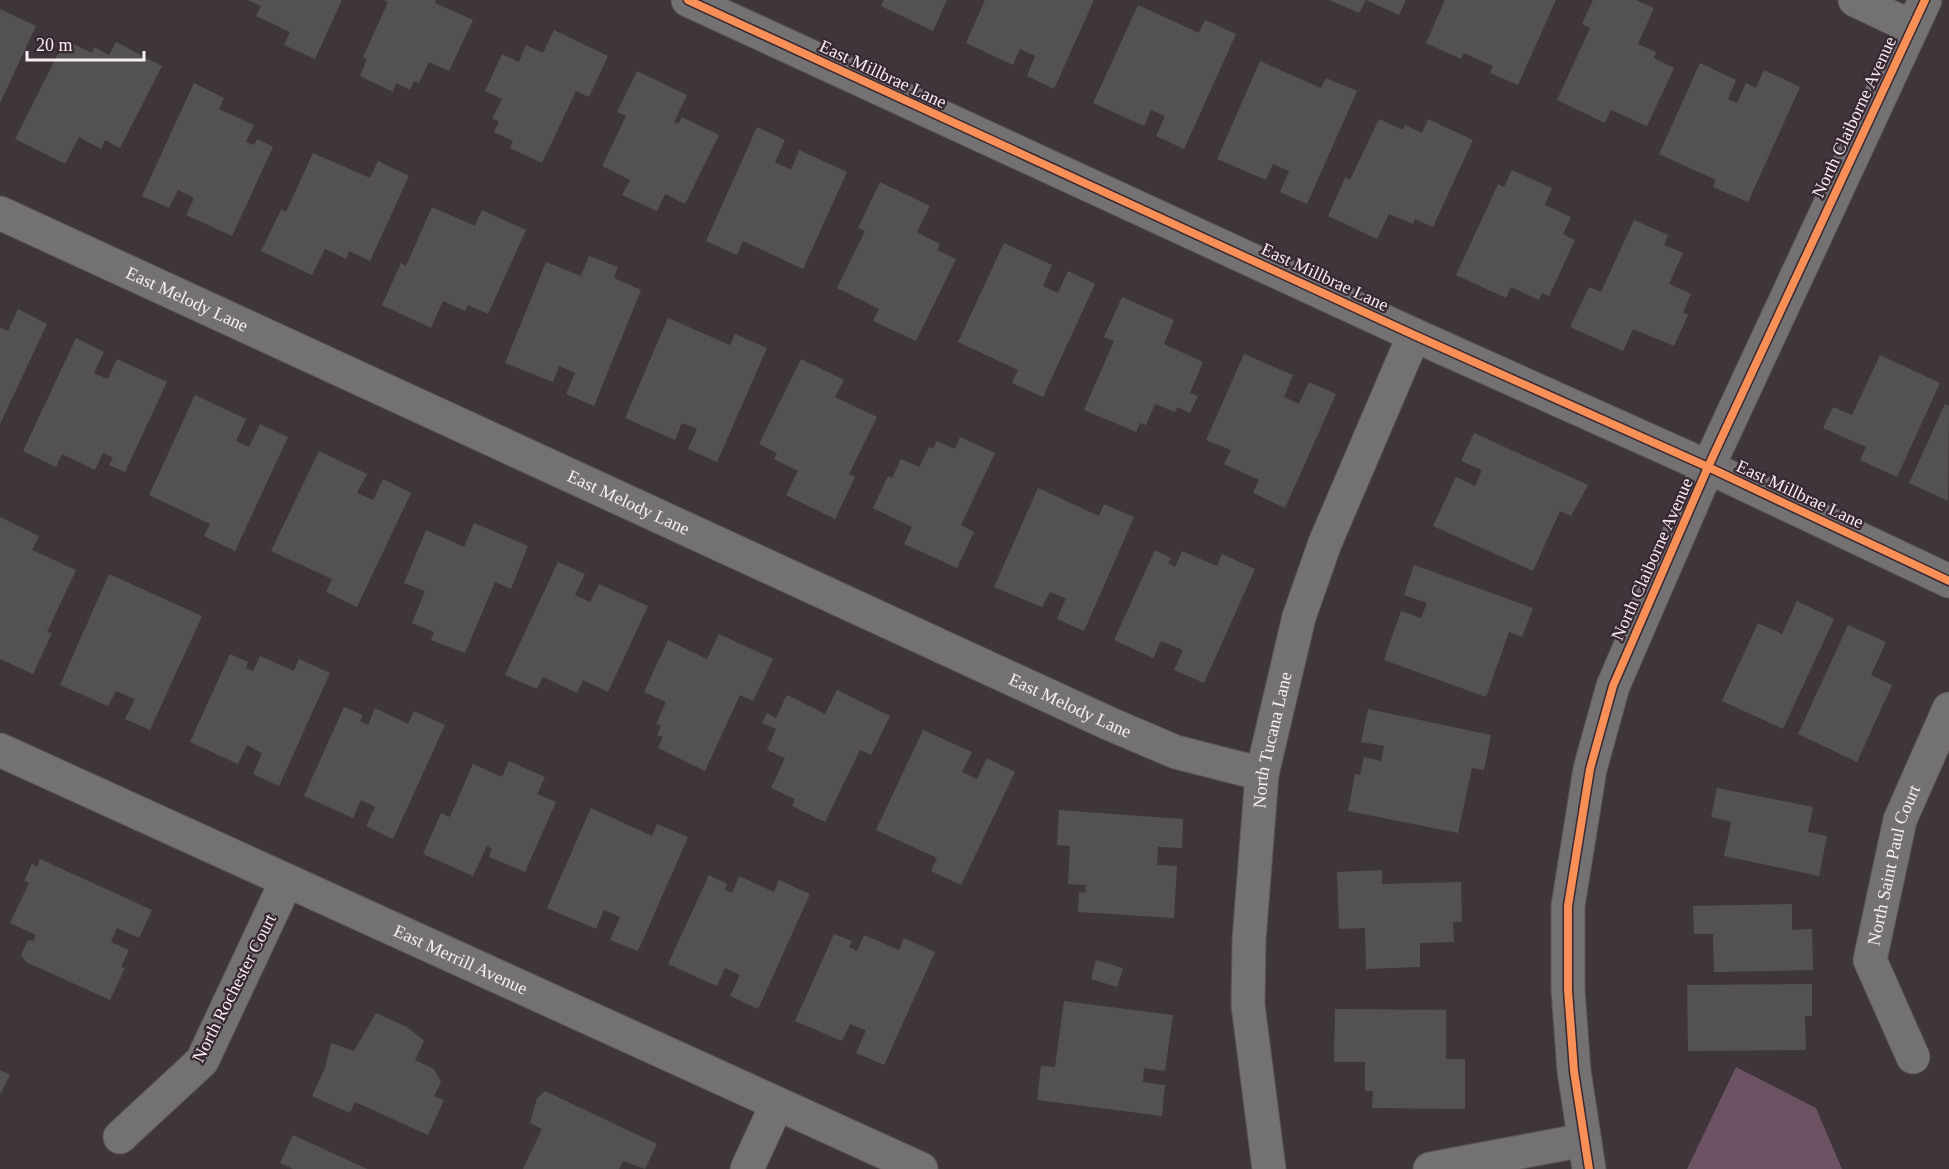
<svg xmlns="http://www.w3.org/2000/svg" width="1949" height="1169" viewBox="0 0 1949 1169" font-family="Georgia,serif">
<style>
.green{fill:#6c5263}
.building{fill:#535251}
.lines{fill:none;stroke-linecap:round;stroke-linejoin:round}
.street-casing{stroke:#5b5459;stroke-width:35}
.street{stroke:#747172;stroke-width:33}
.cycleway-casing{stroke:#372832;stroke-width:11}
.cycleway{stroke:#f78f57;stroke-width:8}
.labels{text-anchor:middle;stroke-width:4.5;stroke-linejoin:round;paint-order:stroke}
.street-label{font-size:18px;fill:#f8edf4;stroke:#372832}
</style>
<rect width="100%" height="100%" fill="#3e363b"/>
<!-- green -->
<path class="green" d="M 1736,1067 L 1816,1108 L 1842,1169 L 1687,1169 Z"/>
<!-- building -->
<path class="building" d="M 248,0 L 342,0 L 315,59 L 284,45 L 290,32 L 256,16 L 261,6 Z
M 383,0 L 436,0 L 435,3 L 473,20 L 449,71 L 429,62 L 419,83 L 414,81 L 410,90 L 396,83 L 393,92 L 360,76 L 367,59 L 363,57 L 388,2 Z
M 884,0 L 947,0 L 933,31 L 881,6 Z
M 985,0 L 1094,0 L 1054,89 L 1027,76 L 1035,56 L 1020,49 L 1013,65 L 966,43 Z
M 1329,0 L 1366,0 L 1359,13 Z
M 1366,0 L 1406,0 L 1399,15 Z
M 1445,0 L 1556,0 L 1518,85 L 1490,73 L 1493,66 L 1464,53 L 1461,59 L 1426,43 Z
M 1593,0 L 1636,0 L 1654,8 L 1638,44 L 1656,52 L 1654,58 L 1674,68 L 1647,126 L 1611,110 L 1605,123 L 1557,100 L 1590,28 L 1582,24 Z
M 1138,5 L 1199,33 L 1205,20 L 1236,34 L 1184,149 L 1156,136 L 1165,116 L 1151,110 L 1144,126 L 1093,103 Z
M 0,9 L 36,26 L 0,103 Z
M 554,30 L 608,56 L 589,97 L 576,91 L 542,163 L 510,148 L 513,141 L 494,132 L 499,121 L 492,119 L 502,99 L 485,91 L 502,54 L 519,62 L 526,45 L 543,53 Z
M 65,40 L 92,53 L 94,47 L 109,55 L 116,42 L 162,66 L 120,148 L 105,140 L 101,149 L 79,137 L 65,164 L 15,139 Z
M 1260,61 L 1321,88 L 1326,78 L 1357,91 L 1307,204 L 1280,192 L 1289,171 L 1273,164 L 1266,180 L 1217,159 Z
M 1700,63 L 1736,80 L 1728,99 L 1737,103 L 1746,83 L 1756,88 L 1764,70 L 1800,87 L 1748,202 L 1713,187 L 1716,180 L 1659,154 Z
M 637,71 L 687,95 L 674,122 L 678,124 L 682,117 L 719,135 L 685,204 L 665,194 L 657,211 L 622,195 L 630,180 L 602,166 L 626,116 L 617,112 Z
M 194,83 L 224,98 L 219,109 L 254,125 L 246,142 L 254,145 L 257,139 L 273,147 L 232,236 L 186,215 L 194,198 L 178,190 L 169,208 L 142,196 Z
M 1379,119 L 1403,130 L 1405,125 L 1422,133 L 1428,119 L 1473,140 L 1433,227 L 1415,219 L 1413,224 L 1389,214 L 1377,239 L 1328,216 L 1345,178 L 1350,180 Z
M 757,127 L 785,140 L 775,162 L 791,170 L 799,150 L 847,172 L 803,269 L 743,241 L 737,255 L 706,241 Z
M 313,153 L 370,178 L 378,161 L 409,176 L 370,261 L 349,251 L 346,259 L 325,249 L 312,275 L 261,251 L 281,210 L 286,212 Z
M 1512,170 L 1552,188 L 1545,205 L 1571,217 L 1563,234 L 1575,240 L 1549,296 L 1542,293 L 1539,300 L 1511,287 L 1506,298 L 1456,275 L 1498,184 L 1504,187 Z
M 880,182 L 930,206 L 917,232 L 940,244 L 937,250 L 956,259 L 916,341 L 873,321 L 879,309 L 837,288 L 865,231 L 858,228 Z
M 432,207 L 475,226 L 482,210 L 526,230 L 488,314 L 468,305 L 465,311 L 443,301 L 431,328 L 382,305 L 401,263 L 406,266 Z
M 1634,220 L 1668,235 L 1664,245 L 1683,253 L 1669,284 L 1691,294 L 1683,312 L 1688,315 L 1674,346 L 1633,329 L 1623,351 L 1570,327 L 1589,287 L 1601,292 Z
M 1004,243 L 1052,265 L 1043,286 L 1058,293 L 1068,271 L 1095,284 L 1043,397 L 1012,383 L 1018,370 L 958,342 Z
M 589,256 L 618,267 L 614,278 L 641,290 L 594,406 L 566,394 L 575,373 L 559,366 L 553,382 L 505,363 L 546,262 L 581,276 Z
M 1122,297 L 1174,320 L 1164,344 L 1203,362 L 1190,393 L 1198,396 L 1190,413 L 1177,407 L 1175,412 L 1155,404 L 1146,425 L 1140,423 L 1136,432 L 1084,410 L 1114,341 L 1104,337 Z
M 18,309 L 47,324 L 0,424 L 0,327 L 8,331 Z
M 668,318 L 730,345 L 735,334 L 767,348 L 717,462 L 688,449 L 697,429 L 682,423 L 675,440 L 625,418 Z
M 76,338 L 104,352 L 94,373 L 108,379 L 117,359 L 167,382 L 125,472 L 109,465 L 113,458 L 103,453 L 95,470 L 62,454 L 56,467 L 23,451 Z
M 1244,354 L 1293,375 L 1284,397 L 1299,404 L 1309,382 L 1336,394 L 1285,508 L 1253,493 L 1259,480 L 1224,464 L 1231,450 L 1206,440 Z
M 1880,355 L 1940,383 L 1897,477 L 1860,460 L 1866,447 L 1823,428 L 1833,407 L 1852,415 Z
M 801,359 L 844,380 L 835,397 L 877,417 L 849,474 L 855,477 L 835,519 L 786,495 L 798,471 L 774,459 L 777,453 L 759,444 Z
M 195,395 L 246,419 L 236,441 L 249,447 L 260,424 L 288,437 L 235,551 L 204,536 L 210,524 L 149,495 Z
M 1945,404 L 1949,406 L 1948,501 L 1909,483 Z
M 1474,433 L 1588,485 L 1571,516 L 1560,511 L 1533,571 L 1433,526 L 1456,477 L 1475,486 L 1482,470 L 1461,461 Z
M 960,437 L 995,453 L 961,525 L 974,532 L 957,568 L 904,544 L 912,527 L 873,508 L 888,476 L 892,478 L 901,459 L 919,467 L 929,447 L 933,449 L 937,441 L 955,449 Z
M 319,451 L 367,474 L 357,493 L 373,500 L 383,479 L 411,493 L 357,607 L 326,592 L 332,579 L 271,551 Z
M 1038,488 L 1099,516 L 1104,504 L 1134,517 L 1084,631 L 1057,619 L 1066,598 L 1050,592 L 1042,607 L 994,587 Z
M 0,517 L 39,536 L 32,550 L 76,570 L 47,632 L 52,633 L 33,674 L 0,659 Z
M 474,523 L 528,546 L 511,589 L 495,582 L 465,653 L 431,640 L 434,632 L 412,623 L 425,591 L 404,583 L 426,530 L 464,547 Z
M 1155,550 L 1171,558 L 1168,563 L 1175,567 L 1182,551 L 1217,566 L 1222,554 L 1255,569 L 1204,683 L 1174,670 L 1183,650 L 1161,641 L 1153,658 L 1114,640 Z
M 558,562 L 585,574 L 575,595 L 590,602 L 599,584 L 648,606 L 608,692 L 583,680 L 577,693 L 543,677 L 537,689 L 505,675 Z
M 1414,565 L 1533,608 L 1522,637 L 1509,632 L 1486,697 L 1384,660 L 1401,611 L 1421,618 L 1427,603 L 1404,595 Z
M 109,574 L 202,616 L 150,730 L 125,719 L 135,699 L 116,691 L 108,706 L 60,685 Z
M 1797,601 L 1834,619 L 1783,729 L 1722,701 L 1758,623 L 1782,634 Z
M 1848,625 L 1886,642 L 1871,675 L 1892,685 L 1857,762 L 1798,734 Z
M 719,634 L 773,659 L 753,701 L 740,695 L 705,771 L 658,748 L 663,737 L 657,735 L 661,726 L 656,724 L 666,702 L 644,692 L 668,640 L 707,659 Z
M 230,654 L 248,662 L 246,668 L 253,671 L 260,656 L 294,671 L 299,659 L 330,673 L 279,786 L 253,774 L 262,753 L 247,745 L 238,764 L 190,742 Z
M 837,690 L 890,716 L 871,755 L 860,750 L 825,822 L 792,806 L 795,799 L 771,788 L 785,758 L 767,750 L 776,729 L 762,723 L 767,713 L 776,718 L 787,695 L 825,714 Z
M 344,707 L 363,715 L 360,721 L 368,725 L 375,708 L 408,724 L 414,711 L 445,725 L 393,839 L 366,826 L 375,807 L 361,800 L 353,818 L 304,796 Z
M 1368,709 L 1491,735 L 1484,770 L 1472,768 L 1458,833 L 1348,811 L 1355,774 L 1360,775 L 1364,757 L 1381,761 L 1384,746 L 1361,742 Z
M 923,730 L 972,752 L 962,772 L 977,779 L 987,758 L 1015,772 L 961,885 L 931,871 L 937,858 L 876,830 Z
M 509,761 L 545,777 L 537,794 L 556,802 L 525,872 L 489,857 L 492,849 L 487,846 L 473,876 L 423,854 L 441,813 L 450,817 L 473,764 L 502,777 Z
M 1717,788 L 1813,807 L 1808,832 L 1827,836 L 1819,876 L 1724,856 L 1731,822 L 1711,817 Z
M 591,808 L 652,836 L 657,824 L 688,837 L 638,951 L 610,940 L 620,917 L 604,910 L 596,929 L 547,908 Z
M 1059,810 L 1183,819 L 1182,848 L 1158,847 L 1157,865 L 1177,866 L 1174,918 L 1078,912 L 1079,892 L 1085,893 L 1086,885 L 1068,884 L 1070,846 L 1057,845 Z
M 40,859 L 152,910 L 139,938 L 117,928 L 111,942 L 129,950 L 121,967 L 125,968 L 110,1000 L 26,962 L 21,955 L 28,940 L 33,941 L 36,935 L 10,923 L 29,883 L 24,881 L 32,864 L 37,867 Z
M 1382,870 L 1382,884 L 1461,882 L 1462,922 L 1453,922 L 1454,942 L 1420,943 L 1420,967 L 1366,969 L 1365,928 L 1339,929 L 1337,872 Z
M 709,875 L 727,884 L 725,890 L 732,893 L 739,876 L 774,892 L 779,880 L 810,894 L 758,1009 L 730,996 L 740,975 L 725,968 L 717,986 L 668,964 Z
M 1792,904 L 1792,930 L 1812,929 L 1813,970 L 1714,972 L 1713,934 L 1694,934 L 1693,906 Z
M 834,934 L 852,941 L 849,947 L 857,951 L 864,935 L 899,950 L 904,938 L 935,952 L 884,1065 L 856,1053 L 866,1030 L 850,1024 L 842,1041 L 795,1021 Z
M 1096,960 L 1123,968 L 1117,987 L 1091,979 Z
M 1812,984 L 1812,1016 L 1805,1016 L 1806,1050 L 1688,1051 L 1687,985 Z
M 1064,1001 L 1173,1015 L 1165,1071 L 1144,1068 L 1143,1082 L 1165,1085 L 1162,1116 L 1037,1100 L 1041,1066 L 1055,1067 Z
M 1335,1009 L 1446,1010 L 1446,1059 L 1465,1059 L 1465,1109 L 1372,1108 L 1373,1091 L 1365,1091 L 1365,1062 L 1334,1062 Z
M 376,1013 L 407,1027 L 424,1041 L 415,1060 L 434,1069 L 441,1082 L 434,1096 L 444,1100 L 428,1135 L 355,1102 L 350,1113 L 312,1096 L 325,1068 L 331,1043 L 354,1051 Z
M 0,1070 L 10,1075 L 0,1095 Z
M 545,1091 L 657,1144 L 645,1169 L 623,1161 L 619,1169 L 523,1169 L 542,1129 L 530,1123 L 537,1098 Z
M 293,1135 L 367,1169 L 293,1169 L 280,1163 Z"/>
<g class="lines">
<!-- street casing -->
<g class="street-casing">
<g id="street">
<path d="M 688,0 L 1414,335 L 1708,467 L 1949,581"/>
<path d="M 1855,0 L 1912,27"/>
<path id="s1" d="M 0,213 L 1110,724 L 1176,752 L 1262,774"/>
<path id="s2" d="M 0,750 L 921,1169"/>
<path id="s3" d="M 1913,1057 L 1870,960 L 1900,820 L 1949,709"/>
<path d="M 120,1137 L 202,1061 L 286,882"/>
<path d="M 747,1169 L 777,1104"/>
<path id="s4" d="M 1269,1169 L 1248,1005 L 1249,940 L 1262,774 L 1299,617 L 1325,543 L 1414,335"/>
<path d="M 1430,1169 L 1584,1140"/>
<path d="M 1589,1169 L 1574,1071 L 1568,990 L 1568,906 L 1590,769 L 1613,686 L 1708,467 L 1925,0"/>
</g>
</g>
<!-- street -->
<use href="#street" class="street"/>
<!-- cycleway casing -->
<g class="cycleway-casing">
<path id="cycleway" d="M 688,0 L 1414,335 L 1708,467 L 1949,581
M 1589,1169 L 1574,1071 L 1568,990 L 1568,906 L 1590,769 L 1613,686 L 1708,467 L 1925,0"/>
</g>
<!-- cycleway -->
<use href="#cycleway" class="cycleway"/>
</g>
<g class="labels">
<!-- street labels -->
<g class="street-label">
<text transform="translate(883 74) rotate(25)" y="6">East Millbrae Lane</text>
<text transform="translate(1854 117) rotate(-65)" y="6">North Claiborne Avenue</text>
<text transform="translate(1325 277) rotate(25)" y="6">East Millbrae Lane</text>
<text dy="6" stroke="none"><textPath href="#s1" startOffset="206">East Melody Lane</textPath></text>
<text transform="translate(1800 494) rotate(25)" y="6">East Millbrae Lane</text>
<text dy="6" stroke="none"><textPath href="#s1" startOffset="692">East Melody Lane</textPath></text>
<text transform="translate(1652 559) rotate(-66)" y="6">North Claiborne Avenue</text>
<text dy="6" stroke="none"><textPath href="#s1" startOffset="1178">East Melody Lane</textPath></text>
<text dy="6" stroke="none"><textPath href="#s4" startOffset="432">North Tucana Lane</textPath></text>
<text dy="6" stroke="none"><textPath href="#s3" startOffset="204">North Saint Paul Court</textPath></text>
<text dy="6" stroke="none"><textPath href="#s2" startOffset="506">East Merrill Avenue</textPath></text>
<text transform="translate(234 988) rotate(-63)" y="6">North Rochester Court</text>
</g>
</g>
<!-- scale -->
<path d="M27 51v9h117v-9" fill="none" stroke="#f8edf4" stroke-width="3"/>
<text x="36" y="51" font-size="18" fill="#f8edf4" stroke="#372832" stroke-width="4.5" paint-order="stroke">20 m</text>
</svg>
